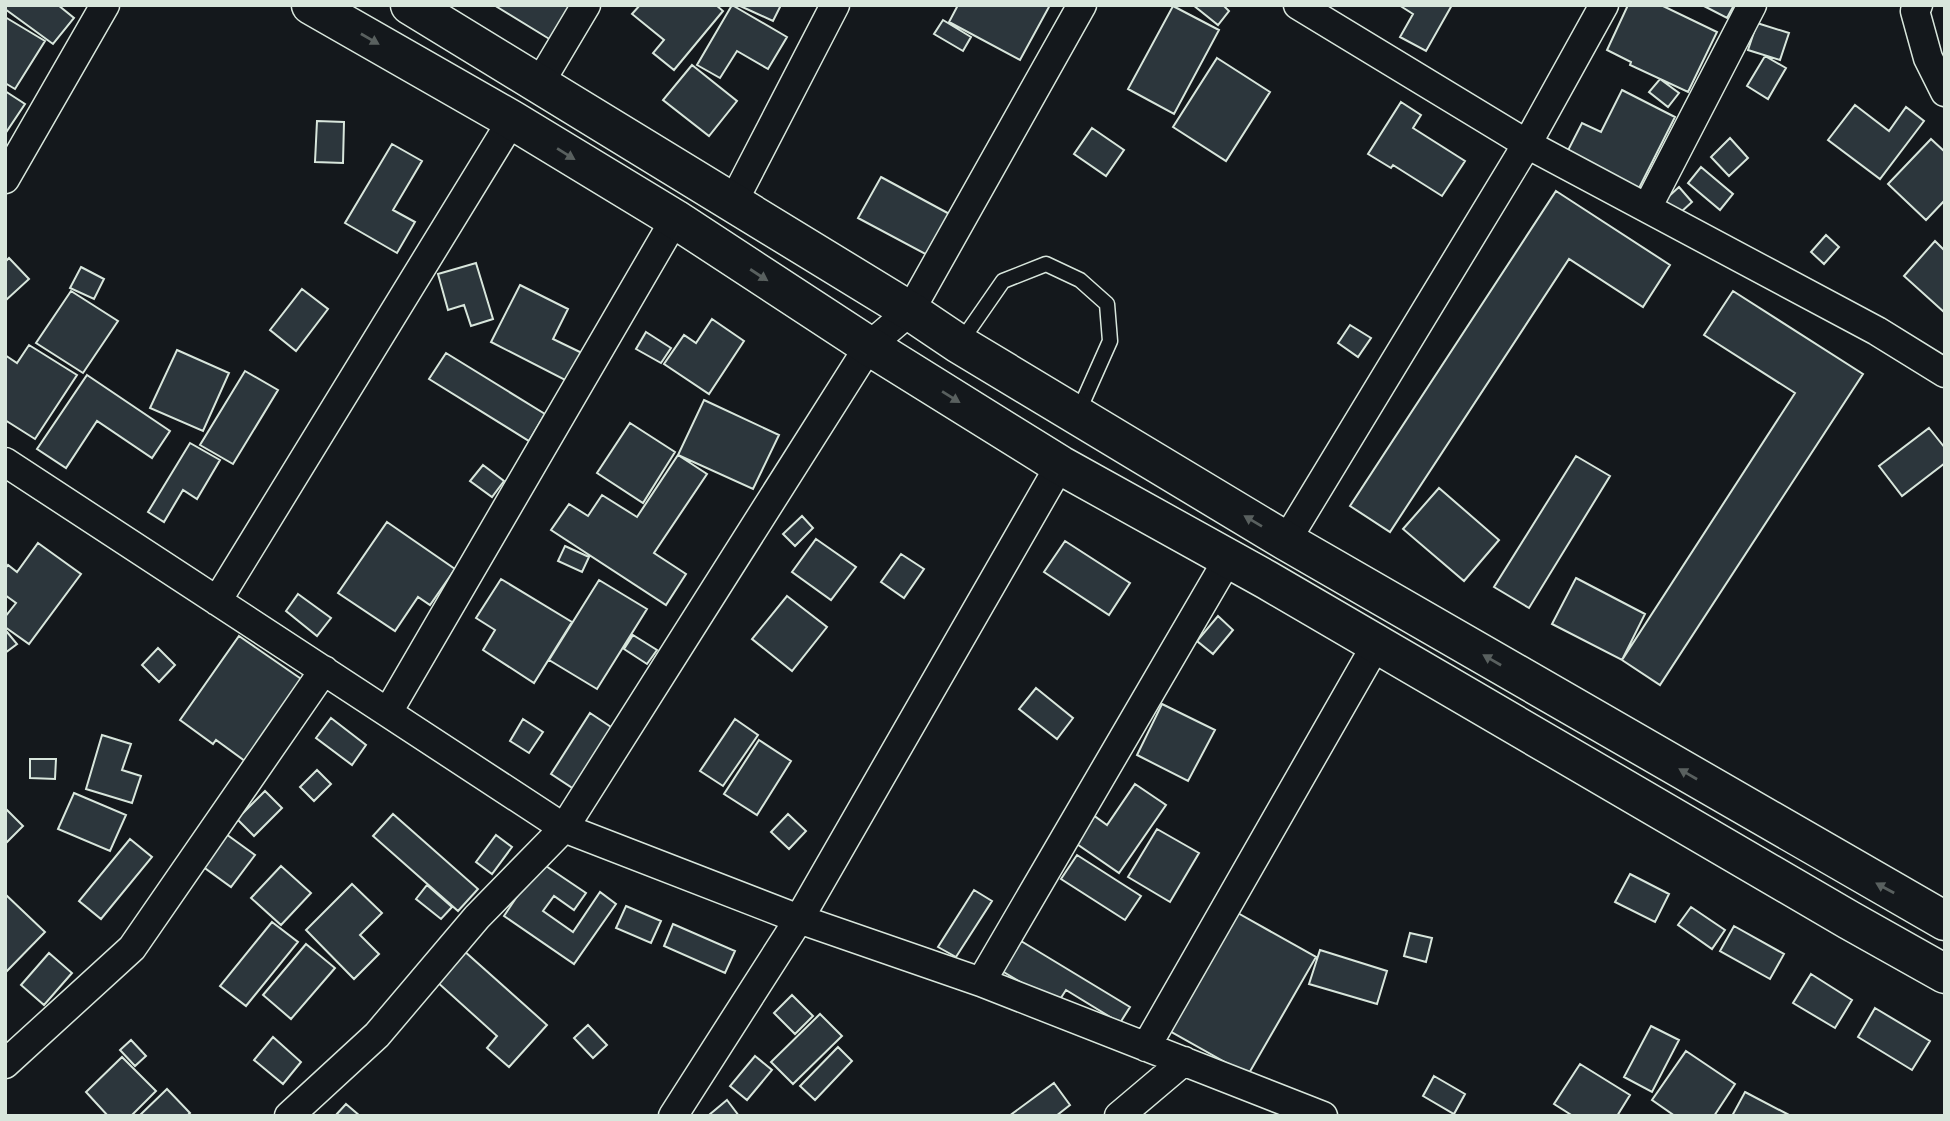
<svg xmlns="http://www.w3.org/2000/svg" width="1950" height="1121" viewBox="0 0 1950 1121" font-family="Overpass,sans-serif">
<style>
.building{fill:#2c363c;stroke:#d8e6dc;stroke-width:2}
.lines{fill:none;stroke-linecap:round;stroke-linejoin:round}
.service-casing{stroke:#d8e6dc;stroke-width:17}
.minor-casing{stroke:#d8e6dc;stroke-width:31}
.secondary-casing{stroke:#d8e6dc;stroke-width:41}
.service{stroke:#14181c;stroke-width:14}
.minor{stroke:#14181c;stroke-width:28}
.secondary{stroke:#14181c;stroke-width:38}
.oneway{fill:#59605f}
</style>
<rect width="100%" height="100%" fill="#14181c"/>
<!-- building -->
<path class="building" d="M 5,5 L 58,5 L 74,18 L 53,44 L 5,9 Z
M 494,5 L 573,5 L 551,40 Z
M 640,5 L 716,5 L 723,11 L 674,70 L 653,53 L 664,40 L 632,14 Z
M 732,5 L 787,37 L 768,69 L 737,51 L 720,78 L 697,65 Z
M 738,5 L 781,5 L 773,21 Z
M 958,5 L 1050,5 L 1020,60 L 949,22 Z
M 1193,5 L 1223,5 L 1229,11 L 1218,25 Z
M 1452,5 L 1426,51 L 1400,37 L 1413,14 L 1399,5 Z
M 1628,5 L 1661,5 L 1717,32 L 1688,92 L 1630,65 L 1631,62 L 1607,50 Z
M 1702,5 L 1734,5 L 1727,18 Z
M 1173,6 L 1219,30 L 1174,114 L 1128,89 Z
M 5,17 L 45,41 L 15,89 L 5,83 Z
M 943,20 L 971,37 L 963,51 L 934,34 Z
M 1757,23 L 1789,33 L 1780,60 L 1748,50 Z
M 1765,56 L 1786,68 L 1768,99 L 1747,86 Z
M 1217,58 L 1270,92 L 1226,161 L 1173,127 Z
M 692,65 L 737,101 L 709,136 L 663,100 Z
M 1660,79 L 1679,93 L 1668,107 L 1649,92 Z
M 1622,90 L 1675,117 L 1634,198 L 1562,162 L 1582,123 L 1601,132 Z
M 5,91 L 25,104 L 5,134 Z
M 1401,102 L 1421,115 L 1413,128 L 1465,161 L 1442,196 L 1393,165 L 1391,168 L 1368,154 Z
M 1855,105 L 1889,131 L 1906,107 L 1924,121 L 1880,179 L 1828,140 Z
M 317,121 L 344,122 L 343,163 L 315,162 Z
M 1092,128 L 1124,150 L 1106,176 L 1074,154 Z
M 1730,138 L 1748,158 L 1729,176 L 1711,157 Z
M 1931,139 L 1945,152 L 1945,200 L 1926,220 L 1888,184 Z
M 392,144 L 422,161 L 393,210 L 415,222 L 397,253 L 345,223 Z
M 1701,167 L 1733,194 L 1720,210 L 1688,183 Z
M 881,177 L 955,217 L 933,258 L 858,218 Z
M 1679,187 L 1692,202 L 1669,223 L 1656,208 Z
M 1556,191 L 1670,265 L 1643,307 L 1569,259 L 1390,532 L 1350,506 Z
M 1826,235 L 1839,247 L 1824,264 L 1811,252 Z
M 1935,241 L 1945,251 L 1945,313 L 1904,276 Z
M 9,258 L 29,279 L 5,301 L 5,262 Z
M 476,263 L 493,319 L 471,326 L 464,305 L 448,310 L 438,274 Z
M 81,267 L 104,279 L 94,299 L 70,288 Z
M 520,285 L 568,309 L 553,339 L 582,353 L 567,381 L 491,342 Z
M 302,289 L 328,309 L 296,351 L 270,330 Z
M 71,291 L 118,321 L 83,373 L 36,343 Z
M 1733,291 L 1863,374 L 1660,685 L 1622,660 L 1795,393 L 1704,335 Z
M 712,319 L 744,341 L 709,394 L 664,364 L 684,335 L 696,343 Z
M 1350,325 L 1371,338 L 1358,357 L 1338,343 Z
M 646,332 L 671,348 L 661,363 L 636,349 Z
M 29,345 L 77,375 L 35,439 L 5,420 L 5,355 L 17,363 Z
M 177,350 L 229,373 L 203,431 L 150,408 Z
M 446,353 L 545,414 L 529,441 L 429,379 Z
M 245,371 L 278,390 L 233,464 L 200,445 Z
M 87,375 L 170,431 L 152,458 L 97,421 L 66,468 L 37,449 Z
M 704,400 L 779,435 L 753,489 L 678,455 Z
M 630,423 L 675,452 L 643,503 L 597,473 Z
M 1929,428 L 1945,448 L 1945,463 L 1902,496 L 1879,466 Z
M 190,443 L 220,460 L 197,499 L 183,490 L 164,522 L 148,512 Z
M 678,455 L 707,474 L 654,553 L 686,574 L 666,605 L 551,530 L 569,504 L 588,516 L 602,495 L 637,517 Z
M 1576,456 L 1610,476 L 1529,608 L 1494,587 Z
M 483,465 L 504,481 L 492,497 L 470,481 Z
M 1439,488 L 1499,540 L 1464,581 L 1403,529 Z
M 802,516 L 813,528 L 795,546 L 783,534 Z
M 387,522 L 455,569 L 430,605 L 418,597 L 395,631 L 338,593 Z
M 816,539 L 856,567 L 831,600 L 792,572 Z
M 1065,541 L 1130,583 L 1109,615 L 1044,572 Z
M 38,543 L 81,574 L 29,644 L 5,627 L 5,617 L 16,603 L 5,595 L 5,569 L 8,565 L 17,572 Z
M 565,546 L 589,557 L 582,572 L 558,561 Z
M 901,554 L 924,569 L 904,598 L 881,582 Z
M 1576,578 L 1645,614 L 1622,660 L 1552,624 Z
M 501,579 L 572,622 L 534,683 L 483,650 L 495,630 L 476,618 Z
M 599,580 L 647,609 L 597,689 L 549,660 Z
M 298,594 L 331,618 L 317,636 L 286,611 Z
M 787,596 L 827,627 L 792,671 L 752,639 Z
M 1218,616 L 1233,630 L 1213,654 L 1197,641 Z
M 7,632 L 17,644 L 5,653 L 5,633 Z
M 633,635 L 657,650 L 647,664 L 624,649 Z
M 239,636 L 307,683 L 249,764 L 216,740 L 213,744 L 180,720 Z
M 158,648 L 175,665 L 159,682 L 142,665 Z
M 1036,688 L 1073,718 L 1057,739 L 1019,709 Z
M 1162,704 L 1215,730 L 1188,781 L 1137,755 Z
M 590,713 L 614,729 L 574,789 L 551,774 Z
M 331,718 L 366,745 L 352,765 L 316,738 Z
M 523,719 L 543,732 L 529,753 L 510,741 Z
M 735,719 L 758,735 L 723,786 L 700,771 Z
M 102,735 L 131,744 L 122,770 L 141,776 L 132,803 L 86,789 Z
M 759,740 L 791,761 L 757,815 L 724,794 Z
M 30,759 L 56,759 L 55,779 L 30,778 Z
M 317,770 L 331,784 L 314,801 L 300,787 Z
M 1135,784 L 1166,805 L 1119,873 L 1074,842 L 1093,815 L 1107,825 Z
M 265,791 L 282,808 L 254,836 L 237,819 Z
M 74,793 L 126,815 L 110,851 L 58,829 Z
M 5,808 L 23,826 L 5,844 Z
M 393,814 L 478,889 L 458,911 L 373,836 Z
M 788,814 L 806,831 L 789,849 L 771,832 Z
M 1157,829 L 1199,853 L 1170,902 L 1128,877 Z
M 226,834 L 255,855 L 231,887 L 202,866 Z
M 496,835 L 512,847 L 492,874 L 476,862 Z
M 130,839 L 152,857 L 101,919 L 79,901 Z
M 1077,855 L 1141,896 L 1125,920 L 1061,879 Z
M 540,862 L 586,893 L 574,910 L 554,896 L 543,911 L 573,932 L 600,892 L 616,904 L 574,964 L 504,916 Z
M 281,866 L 311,893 L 281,925 L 251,898 Z
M 1630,874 L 1669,894 L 1655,922 L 1615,902 Z
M 352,884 L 382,913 L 360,935 L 379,954 L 354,979 L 306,930 Z
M 427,885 L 452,907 L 441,919 L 416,899 Z
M 974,890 L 992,901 L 956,957 L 938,947 Z
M 5,894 L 45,932 L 5,973 Z
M 626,906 L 661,921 L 651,943 L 616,928 Z
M 1691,907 L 1725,930 L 1712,949 L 1678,925 Z
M 1236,912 L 1316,957 L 1248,1075 L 1168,1030 Z
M 272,922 L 298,942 L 246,1006 L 220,986 Z
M 673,924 L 735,951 L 725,973 L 664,946 Z
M 1734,926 L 1784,954 L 1770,979 L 1720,951 Z
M 1410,933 L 1432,938 L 1426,962 L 1404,956 Z
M 1021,941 L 1130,1007 L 1120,1023 L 1066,990 L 1057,1004 L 1002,971 Z
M 306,944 L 335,968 L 291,1019 L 263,995 Z
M 463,950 L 547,1025 L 509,1067 L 487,1048 L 497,1036 L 436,981 Z
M 1320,950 L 1387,971 L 1377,1004 L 1309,984 Z
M 49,953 L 72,973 L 44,1005 L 21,985 Z
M 1811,974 L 1852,1000 L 1835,1028 L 1793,1003 Z
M 792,995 L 813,1016 L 795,1034 L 774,1013 Z
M 1875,1008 L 1930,1041 L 1912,1070 L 1858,1037 Z
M 820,1014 L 842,1036 L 793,1084 L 771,1062 Z
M 588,1025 L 607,1045 L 593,1058 L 574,1038 Z
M 1651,1026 L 1679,1040 L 1652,1092 L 1624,1077 Z
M 273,1037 L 301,1062 L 283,1084 L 254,1060 Z
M 131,1040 L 146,1056 L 135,1066 L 120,1050 Z
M 838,1047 L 852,1061 L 815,1100 L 800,1086 Z
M 1686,1051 L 1735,1084 L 1714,1116 L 1675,1116 L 1652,1100 Z
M 755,1056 L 772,1070 L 747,1100 L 730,1086 Z
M 122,1057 L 156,1091 L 131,1116 L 108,1116 L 86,1092 Z
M 1580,1064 L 1630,1095 L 1617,1116 L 1573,1116 L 1554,1104 Z
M 1434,1076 L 1465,1094 L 1454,1114 L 1423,1096 Z
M 1054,1083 L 1070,1105 L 1056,1116 L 1009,1116 Z
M 167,1089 L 190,1113 L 187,1116 L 139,1116 Z
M 1745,1092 L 1791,1116 L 1732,1116 Z
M 727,1100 L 739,1116 L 709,1116 L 709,1115 Z
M 346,1104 L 360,1116 L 335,1116 Z"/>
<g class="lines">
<!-- service casing -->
<g class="service-casing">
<path id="service" d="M 960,343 L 1003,281 L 1046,264 L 1080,280 L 1107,304 L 1110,341 L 1077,415"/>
</g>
<!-- minor casing -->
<g class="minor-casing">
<path id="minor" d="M 1298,5 L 1527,144 L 1877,331 L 1945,373
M 1918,5 L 1915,11 L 1928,58 L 1945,92
M 539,84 L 586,5
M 5,179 L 105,5
M 732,204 L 835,5
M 1647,208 L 1752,5
M 5,462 L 564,828 L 799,919 L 981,982 L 1323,1116
M 1286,541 L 1527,144 L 1604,5
M 217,601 L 512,120
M 388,712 L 675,219
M 981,982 L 1228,559
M 1146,1047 L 1376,645
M 5,1064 L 132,948 L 324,670
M 289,1116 L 377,1035 L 477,917 L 564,828 L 869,346 L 910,311 L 1082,5
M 673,1116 L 799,919 L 1060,465
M 1119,1116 L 1184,1061"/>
</g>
<!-- secondary casing -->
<g class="secondary-casing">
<path id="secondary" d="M 311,5 L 512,120 L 675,219 L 869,346 L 1060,465 L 1267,580 L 1849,920 L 1945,974
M 410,5 L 910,311 L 959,344 L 1286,541 L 1945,921"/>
</g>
<!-- service -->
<use href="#service" class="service"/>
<!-- minor -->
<use href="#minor" class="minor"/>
<!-- secondary -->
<use href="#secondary" class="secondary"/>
</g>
<!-- one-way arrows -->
<defs><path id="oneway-solid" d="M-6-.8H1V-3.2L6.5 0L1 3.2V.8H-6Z" transform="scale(1.75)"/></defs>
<g class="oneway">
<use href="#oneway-solid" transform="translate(370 39) rotate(30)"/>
<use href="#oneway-solid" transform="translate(566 154) rotate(32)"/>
<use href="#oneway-solid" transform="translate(759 275) rotate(33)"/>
<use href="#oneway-solid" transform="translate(951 397) rotate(32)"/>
<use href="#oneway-solid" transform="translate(1253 521) rotate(-149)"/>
<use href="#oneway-solid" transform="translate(1492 660) rotate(-150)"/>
<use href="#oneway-solid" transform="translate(1688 774) rotate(-150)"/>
<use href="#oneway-solid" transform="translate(1885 888) rotate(-151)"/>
</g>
<!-- border -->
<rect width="1950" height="1121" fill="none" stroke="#d8e6dc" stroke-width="14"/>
</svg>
